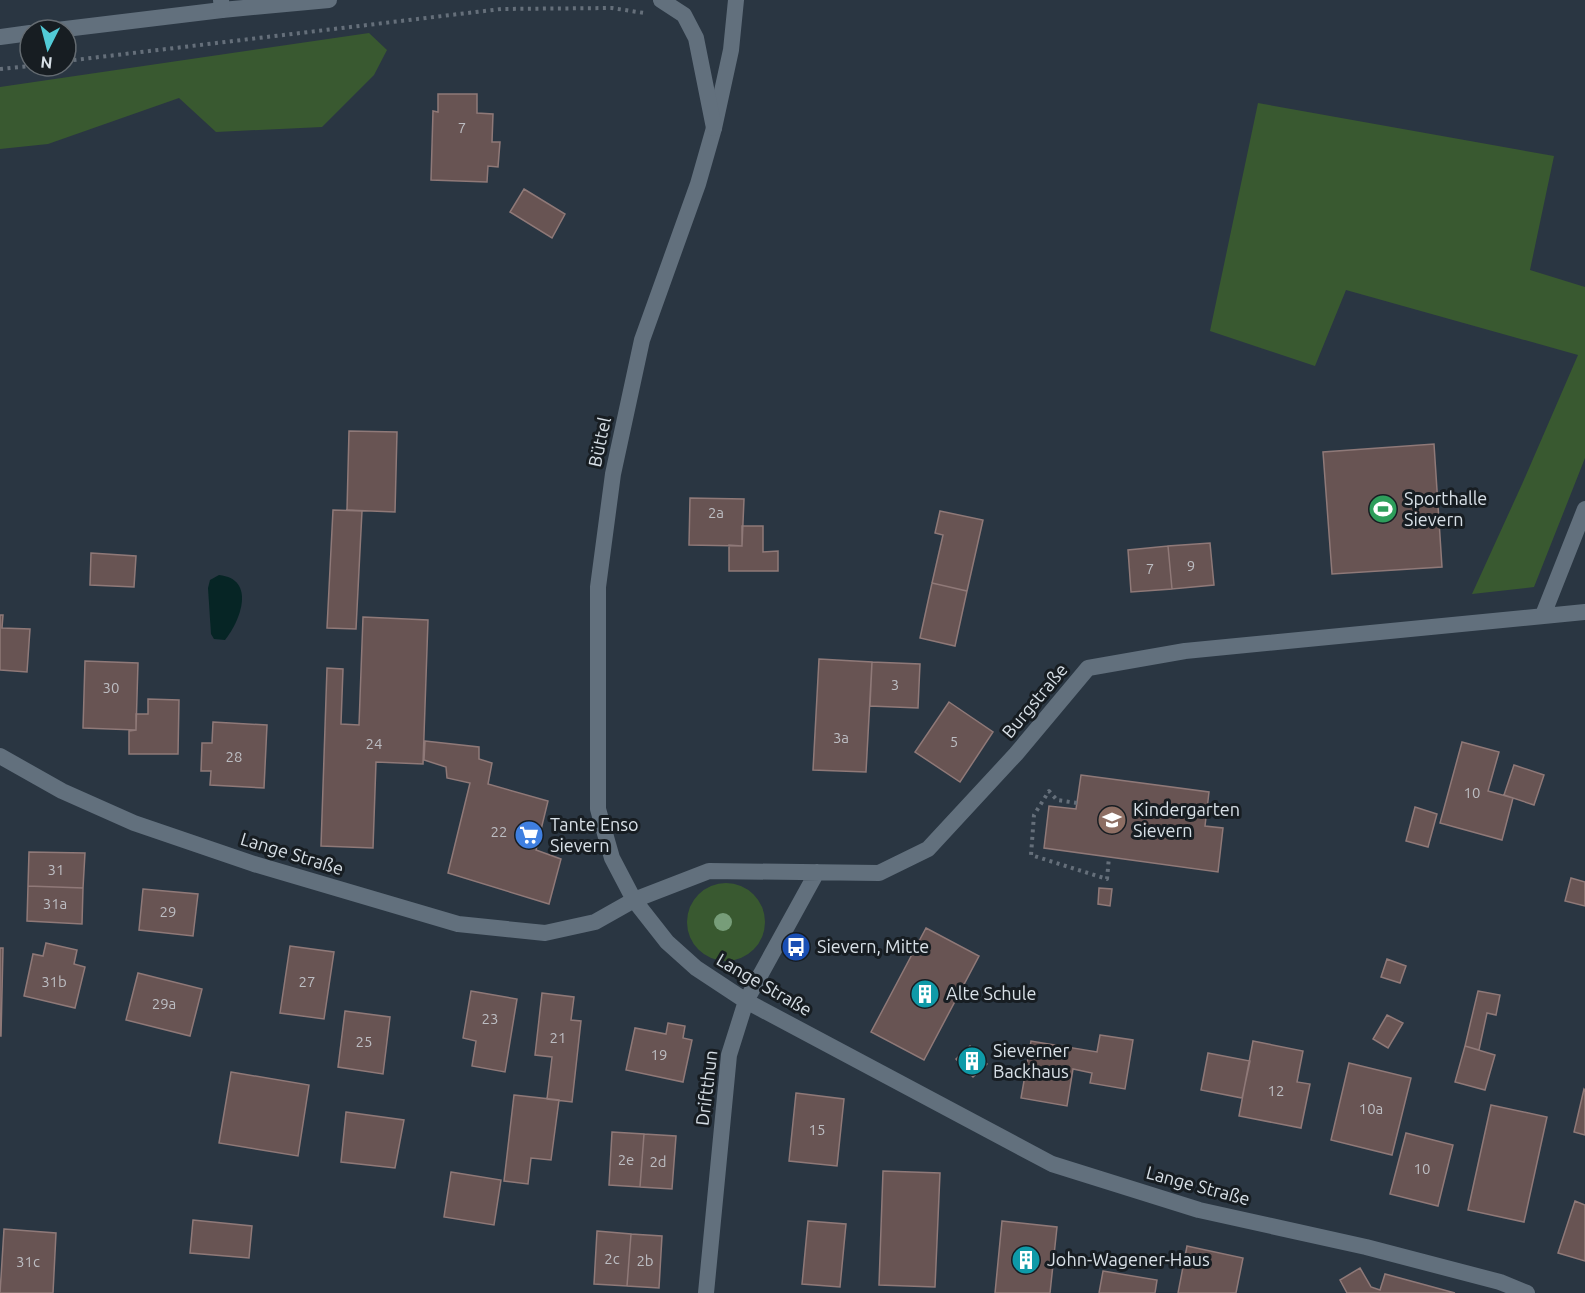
<svg xmlns="http://www.w3.org/2000/svg" width="1585" height="1293" viewBox="0 0 1585 1293" font-family="Ubuntu,sans-serif">
<style>
.green{fill:#395930}
.water{fill:#062525}
.building{fill:#685453;stroke:#8f7978;stroke-width:1.5}
.lines{fill:none;stroke-linecap:round;stroke-linejoin:round}
.path{stroke:#656f7a;stroke-width:4;stroke-dasharray:3 4.5;stroke-linecap:butt}
.minor{stroke:#62707d;stroke-width:16}
.tertiary{stroke:#62707d;stroke-width:16}
.secondary{stroke:#62707d;stroke-width:16}
.tree{fill:#779d79}
.labels{text-anchor:middle;stroke-width:6;stroke-linejoin:round;paint-order:stroke}
.number-label{font-size:15px;fill:#bcbdc2}
.street-label{font-size:18px;fill:#d8e0e7;stroke:#171d22}
.poi-label{font-size:18px;fill:#d8e0e7;stroke:#171d22;text-anchor:start}
</style>
<rect width="100%" height="100%" fill="#2a3642"/>
<!-- green -->
<path class="green" d="M 369,33 L 387,50 L 374,75 L 322,127 L 216,132 L 179,98 L 48,144 L 0,149 L 0,87 Z
M 1258,103 L 1554,156 L 1530,270 L 1585,287 L 1585,458 L 1534,587 L 1472,594 L 1523,482 L 1578,355 L 1346,290 L 1315,366 L 1210,331 Z
M687 922a39 39 0 1 1 78 0a39 39 0 1 1-78 0Z"/>
<!-- water -->
<path class="water" d="M 219,575 C 256,579 241,620 225,640 L 214,639 L 211,634 L 208,588 L 210,580 Z"/>
<!-- building -->
<path class="building" d="M 438,94 L 477,94 L 477,113 L 493,114 L 492,142 L 500,142 L 498,167 L 488,166 L 487,182 L 431,180 L 433,111 L 438,112 Z
M 524,189 L 565,214 L 552,238 L 510,212 Z
M 349,431 L 397,432 L 395,512 L 347,510 Z
M 1434,444 L 1442,567 L 1332,574 L 1323,452 Z
M 690,498 L 744,499 L 742,546 L 689,545 Z
M 333,510 L 362,511 L 356,629 L 327,628 Z
M 940,511 L 983,520 L 967,591 L 932,583 L 943,535 L 935,533 Z
M 742,526 L 763,526 L 763,552 L 778,551 L 778,571 L 729,571 L 729,545 L 742,546 Z
M 1210,543 L 1214,585 L 1172,589 L 1168,546 Z
M 1168,546 L 1172,589 L 1131,592 L 1128,550 Z
M 91,553 L 136,556 L 134,587 L 90,585 Z
M 932,583 L 967,591 L 955,646 L 920,638 Z
M 0,615 L 3,615 L 2,628 L 30,629 L 27,672 L 0,670 Z
M 363,617 L 428,620 L 423,764 L 376,762 L 373,848 L 321,846 L 327,668 L 343,669 L 341,724 L 359,725 Z
M 819,659 L 872,662 L 866,772 L 813,770 Z
M 85,661 L 138,663 L 136,730 L 83,728 Z
M 872,662 L 920,664 L 918,708 L 870,706 Z
M 148,699 L 179,700 L 178,754 L 129,754 L 129,731 L 136,730 L 136,714 L 148,714 Z
M 949,702 L 993,732 L 960,782 L 915,752 Z
M 213,722 L 267,725 L 264,788 L 210,785 L 211,771 L 201,771 L 202,743 L 212,743 Z
M 425,741 L 479,747 L 479,759 L 492,763 L 488,784 L 548,801 L 536,850 L 561,859 L 549,904 L 448,873 L 470,783 L 447,778 L 446,767 L 424,760 Z
M 1462,742 L 1499,752 L 1488,791 L 1513,798 L 1502,840 L 1440,823 Z
M 1514,765 L 1544,775 L 1534,805 L 1504,795 Z
M 1081,775 L 1209,792 L 1205,826 L 1223,828 L 1218,872 L 1044,848 L 1049,806 L 1076,809 Z
M 1415,807 L 1437,814 L 1428,847 L 1406,841 Z
M 29,852 L 85,853 L 83,888 L 28,886 Z
M 1571,878 L 1585,882 L 1585,906 L 1565,901 Z
M 28,886 L 83,888 L 82,924 L 27,921 Z
M 1099,888 L 1112,889 L 1110,906 L 1098,904 Z
M 143,889 L 198,894 L 193,936 L 139,930 Z
M 926,928 L 979,956 L 924,1060 L 871,1032 Z
M 46,943 L 77,950 L 74,964 L 85,967 L 75,1008 L 24,996 L 33,954 L 43,956 Z
M 290,946 L 334,952 L 324,1019 L 280,1013 Z
M 0,948 L 3,948 L 1,1036 L 0,1036 Z
M 1387,959 L 1406,966 L 1400,983 L 1381,977 Z
M 138,973 L 202,989 L 190,1036 L 126,1020 Z
M 471,991 L 517,999 L 505,1072 L 472,1066 L 476,1041 L 463,1038 Z
M 1478,991 L 1500,995 L 1496,1015 L 1487,1013 L 1479,1050 L 1465,1046 Z
M 542,993 L 574,997 L 571,1020 L 581,1021 L 572,1102 L 547,1099 L 552,1057 L 535,1055 Z
M 345,1011 L 390,1017 L 383,1074 L 338,1067 Z
M 1387,1015 L 1403,1023 L 1388,1048 L 1373,1039 Z
M 668,1023 L 685,1026 L 683,1038 L 692,1040 L 683,1082 L 626,1070 L 635,1028 L 666,1034 Z
M 1100,1035 L 1133,1040 L 1125,1089 L 1090,1083 L 1092,1073 L 1073,1069 L 1067,1106 L 1021,1098 L 1031,1041 L 1097,1052 Z
M 1253,1041 L 1303,1051 L 1297,1082 L 1310,1084 L 1301,1128 L 1239,1116 Z
M 970,1046 L 987,1064 L 973,1077 L 956,1059 Z
M 1465,1046 L 1495,1055 L 1485,1090 L 1455,1082 Z
M 1208,1053 L 1250,1061 L 1242,1098 L 1201,1090 Z
M 1349,1063 L 1411,1078 L 1392,1155 L 1331,1140 Z
M 231,1072 L 309,1085 L 298,1156 L 219,1143 Z
M 1584,1089 L 1585,1090 L 1585,1135 L 1574,1132 Z
M 796,1093 L 844,1099 L 837,1166 L 789,1161 Z
M 514,1095 L 559,1100 L 551,1160 L 531,1158 L 528,1184 L 504,1181 Z
M 1491,1105 L 1547,1117 L 1524,1222 L 1468,1210 Z
M 346,1112 L 404,1120 L 395,1168 L 341,1162 Z
M 612,1132 L 644,1134 L 640,1187 L 609,1185 Z
M 1406,1133 L 1453,1145 L 1438,1206 L 1390,1194 Z
M 644,1134 L 676,1136 L 672,1189 L 640,1187 Z
M 883,1171 L 940,1173 L 935,1287 L 879,1285 Z
M 451,1172 L 501,1180 L 494,1225 L 444,1217 Z
M 1575,1201 L 1585,1205 L 1585,1261 L 1558,1253 Z
M 193,1220 L 252,1226 L 249,1258 L 190,1253 Z
M 808,1221 L 846,1224 L 840,1287 L 802,1284 Z
M 1002,1221 L 1057,1227 L 1050,1293 L 995,1293 Z
M 4,1229 L 56,1233 L 53,1293 L 0,1293 Z
M 597,1231 L 631,1234 L 627,1286 L 594,1284 Z
M 631,1234 L 662,1236 L 659,1288 L 627,1286 Z
M 1187,1246 L 1243,1258 L 1236,1293 L 1178,1293 Z
M 1360,1268 L 1371,1287 L 1380,1290 L 1385,1274 L 1455,1293 L 1347,1293 L 1340,1280 Z
M 1103,1271 L 1157,1280 L 1155,1293 L 1099,1293 Z"/>
<g class="lines">
<!-- path -->
<path class="path" d="M 66,61 L 501,9 L 612,8 L 644,13
M 0,69 L 30,66
M 1077,803 L 1057,800 L 1049,791 L 1034,815 L 1031,855 L 1107,879 L 1109,857"/>
<!-- minor -->
<path class="minor" d="M 736,0 L 731,50 L 714,128 L 698,184 L 642,340 L 613,474 L 598,587 L 598,809 L 612,858 L 634,900 L 667,942 L 696,968 L 746,1001 L 1052,1164 L 1199,1210 L 1366,1247 L 1500,1282 L 1527,1293
M 1543,615 L 1585,509
M 0,756 L 62,791 L 134,823 L 254,864 L 458,924 L 545,933 L 595,922 L 634,900 L 709,871 L 879,873 L 928,849 L 1016,754 L 1088,668 L 1185,651 L 1585,612
M 706,1293 L 729,1055 L 746,1001 L 817,872"/>
<!-- tertiary -->
<path class="tertiary" d="M 661,0 L 684,15 L 696,38 L 714,128
M 57,30 L 222,10 L 329,0
M 0,37 L 30,33"/>
<!-- secondary -->
<path class="secondary" d="M 221,0 L 222,10"/>
</g>
<!-- trees -->
<circle class="tree" cx="723" cy="922" r="9"/>
<!-- icons -->
<defs>
<g id="stadium-disc" transform="scale(1.5)"><circle r="9.5" fill="#2e9e5b" stroke="#171d22"/><path d="M0-5a6.5 5 0 1 0 0 10a6.5 5 0 1 0 0-10ZM-3.5-1.8h7v3.6h-7Z" fill="#fff"/></g>
<g id="school-disc" transform="scale(1.5)"><circle r="9.5" fill="#8d6e63" stroke="#171d22"/><path d="M0-5L7-2L0 1L-7-2ZM-4 1L0 2.5L4 1V4Q0 6-4 4Z" fill="#fff"/></g>
<g id="supermarket-disc" transform="scale(1.5)"><circle r="9.5" fill="#3f7fe0" stroke="#171d22"/><path d="M-6-5.5h2.5l.6 2H6L4.5 2H-2.5L-4.4-4H-6ZM-1.5 3.2a1.3 1.3 0 1 0 .1 0ZM3 3.2a1.3 1.3 0 1 0 .1 0Z" fill="#fff"/></g>
<g id="bus-disc" transform="scale(1.5)"><circle r="9.5" fill="#1a4fb4" stroke="#171d22"/><path d="M-5-6H5V4H4V6H2V4H-2V6H-4V4H-5ZM-3.5-4V0h7V-4ZM-3.5 1.2v1.5H-2V1.2ZM2 1.2v1.5H3.5V1.2Z" fill="#fff"/></g>
<g id="building-disc" transform="scale(1.5)"><circle r="9.5" fill="#0f9aa8" stroke="#171d22"/><path d="M-4-6H4V6H1V3H-1V6H-4ZM-2.5-4.3h1.7v1.8h-1.7ZM.8-4.3h1.7v1.8H.8ZM-2.5-1h1.7V.8h-1.7ZM.8-1h1.7V.8H.8Z" fill="#fff"/></g>
</defs>
<g fill-rule="evenodd">
<use href="#stadium-disc" x="1383" y="509"/>
<use href="#school-disc" x="1112" y="820"/>
<use href="#supermarket-disc" x="529" y="835"/>
<use href="#bus-disc" x="796" y="947"/>
<use href="#building-disc" x="925" y="994"/>
<use href="#building-disc" x="972" y="1061"/>
<use href="#building-disc" x="1026" y="1260"/>
</g>
<g class="labels">
<!-- number labels -->
<g class="number-label">
<text x="462" y="133">7</text>
<text x="716" y="518">2a</text>
<text x="1191" y="571">9</text>
<text x="1150" y="574">7</text>
<text x="895" y="690">3</text>
<text x="111" y="693">30</text>
<text x="841" y="743">3a</text>
<text x="954" y="747">5</text>
<text x="374" y="749">24</text>
<text x="234" y="762">28</text>
<text x="1472" y="798">10</text>
<text x="499" y="837">22</text>
<text x="56" y="875">31</text>
<text x="55" y="909">31a</text>
<text x="168" y="917">29</text>
<text x="54" y="987">31b</text>
<text x="307" y="987">27</text>
<text x="164" y="1009">29a</text>
<text x="490" y="1024">23</text>
<text x="558" y="1043">21</text>
<text x="364" y="1047">25</text>
<text x="659" y="1060">19</text>
<text x="1276" y="1096">12</text>
<text x="1371" y="1114">10a</text>
<text x="817" y="1135">15</text>
<text x="626" y="1165">2e</text>
<text x="658" y="1167">2d</text>
<text x="1422" y="1174">10</text>
<text x="612" y="1264">2c</text>
<text x="645" y="1266">2b</text>
<text x="28" y="1267">31c</text>
</g>
<!-- street labels -->
<g class="street-label">
<text transform="translate(600 442) rotate(-78)" y="6">Büttel</text>
<text transform="translate(1035 701) rotate(-50)" y="6">Burgstraße</text>
<text transform="translate(292 854) rotate(17)" y="6">Lange Straße</text>
<text transform="translate(764 985) rotate(30)" y="6">Lange Straße</text>
<text transform="translate(707 1088) rotate(-83)" y="6">Driftthun</text>
<text transform="translate(1198 1186) rotate(15)" y="6">Lange Straße</text>
</g>
<!-- poi labels -->
<g class="poi-label">
<text x="1404" y="505">Sporthalle<tspan x="1404" dy="21">Sievern</tspan></text>
<text x="1133" y="816">Kindergarten<tspan x="1133" dy="21">Sievern</tspan></text>
<text x="550" y="831">Tante Enso<tspan x="550" dy="21">Sievern</tspan></text>
<text x="817" y="953">Sievern, Mitte</text>
<text x="946" y="1000">Alte Schule</text>
<text x="993" y="1057">Sieverner<tspan x="993" dy="21">Backhaus</tspan></text>
<text x="1047" y="1266">John-Wagener-Haus</text>
</g>
</g>
<!-- north arrow -->
<g transform="translate(48 48) rotate(186)"><circle r="28" fill="#171d22" stroke="#646b71" stroke-width="1.5"/>
<path d="M0-4.5L10 22L0 15L-10 22Z" fill="#52cbd7"/>
<text y="-9" font-size="16" font-weight="bold" text-anchor="middle" fill="#d8e0e7">N</text>
</g>
</svg>
